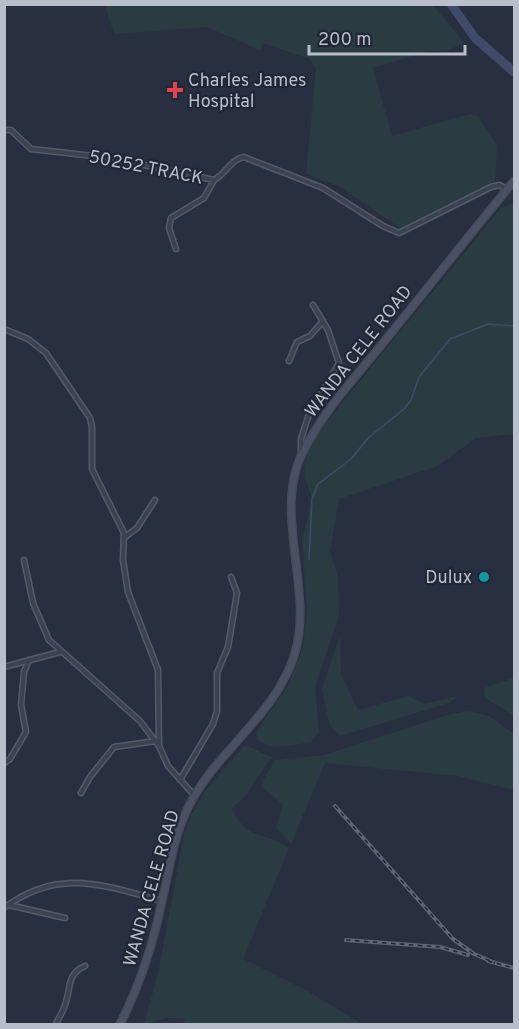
<svg xmlns="http://www.w3.org/2000/svg" width="519" height="1029" viewBox="0 0 519 1029" font-family="Overpass,sans-serif">
<style>
.green{fill:#2a3c42}
.lines{fill:none;stroke-linecap:round;stroke-linejoin:round}
.stream{stroke:#3f4b69;stroke-width:1.5}
.river{stroke:#3f4b69;stroke-width:9}
.street-casing{stroke:#545a68;stroke-width:7}
.secondary-casing{stroke:#464b5a;stroke-width:9}
.street{stroke:#3c4251;stroke-width:4}
.secondary{stroke:#4a5164;stroke-width:6}
.rail-casing{stroke:#5e6577;stroke-width:4}
.rail{stroke:#212736;stroke-width:1.5;stroke-dasharray:4.5;stroke-linecap:butt}
.health-dot{fill:#e0444e;stroke:#212736;stroke-width:2}
.culture-dot{fill:#0f9aa8;stroke:#212736;stroke-width:2}
.labels{text-anchor:middle;stroke-width:4.5;stroke-linejoin:round;paint-order:stroke}
.poi-label{font-size:18px;fill:#b9becb;stroke:#212736;text-anchor:start}
.street-label{font-size:18px;fill:#b9becb;stroke:#212736}
</style>
<rect width="100%" height="100%" fill="#282f41"/>
<!-- green -->
<path class="green" d="M 105,5 L 433,5 L 465,43 L 448,50 L 425,52 L 373,68 L 392,136 L 470,114 L 478,116 L 497,145 L 495,181 L 400,228 L 338,186 L 306,174 L 316,68 L 310,59 L 263,43 L 260,50 L 207,27 L 114,34 Z
M 514,202 L 514,434 L 476,438 L 437,466 L 339,499 L 330,551 L 338,577 L 339,616 L 315,686 L 319,732 L 311,742 C 295,744 268,753 257,738 L 257,731 L 288,685 L 303,647 L 307,608 L 302,537 L 308,520 L 311,494 L 305,478 L 305,464 L 308,451 L 323,426 L 501,208 Z
M 340,635 L 341,674 L 358,710 L 409,696 L 424,704 L 458,696 L 449,703 L 340,736 L 330,726 L 322,689 Z
M 514,678 L 514,716 L 485,698 L 484,688 Z
M 468,711 L 489,716 L 514,734 L 514,790 L 458,776 L 325,763 L 291,844 L 276,828 L 283,805 L 264,788 L 262,782 L 275,760 L 324,755 L 451,714 Z
M 248,746 L 273,758 C 257,771 249,799 231,808 C 250,843 262,830 289,848 L 243,959 L 309,992 L 362,1024 L 183,1024 L 185,1019 L 167,1018 L 144,1024 L 158,974 L 184,834 L 193,811 L 207,789 L 243,747 Z"/>
<g class="lines">
<!-- stream -->
<path class="stream" d="M 309,559 L 312,499 L 318,484 L 351,459 L 369,437 L 404,409 L 411,400 L 419,377 L 450,339 L 488,324 L 514,326"/>
<!-- river -->
<path class="river" d="M 451,4 L 475,38 L 514,72"/>
<!-- street casing -->
<g class="street-casing">
<path id="street" d="M 4,130 L 11,130 L 31,149 L 111,158 L 214,180 C 226,174 231,159 244,157 L 323,188 L 383,226 L 399,233 L 491,187 L 499,185 L 507,189
M 176,249 L 169,228 L 171,218 L 204,198 L 214,180
M 4,329 L 28,339 L 46,353 L 90,418 L 92,427 L 92,469 L 124,533 L 123,560 L 128,592 L 158,670 L 159,746
M 289,361 L 297,342 L 310,336 L 323,321
M 301,453 L 301,439 L 308,417 L 339,363 L 328,330 L 313,305
M 125,537 L 137,528 L 155,500
M 24,560 L 33,603 L 49,640 L 140,721 L 159,746 L 168,766 L 194,795
M 4,667 L 60,652
M 4,763 L 10,759 L 26,732 L 21,705 L 24,672 L 29,660
M 180,780 L 213,724 L 217,711 L 217,673 L 228,647 L 237,593 L 231,577
M 81,793 L 90,777 L 114,747 L 156,741
M 9,905 L 65,918
M 4,908 C 58,867 104,885 162,901
M 56,1024 C 59,1017 64,1010 66,1002 C 71,986 67,974 85,966"/>
</g>
<!-- secondary casing -->
<g class="secondary-casing">
<path id="secondary" d="M 120,1024 C 140,985 153,945 162,901 C 169,871 173,841 186,812 C 212,753 276,717 295,653 C 314,590 272,511 303,452 C 323,411 355,378 383,343 C 427,289 470,234 514,181"/>
</g>
<!-- street -->
<use href="#street" class="street"/>
<!-- secondary -->
<use href="#secondary" class="secondary"/>
<!-- rail casing -->
<g class="rail-casing">
<path id="rail" d="M 335,806 L 453,939 L 474,954 L 495,963
M 346,940 L 440,947 L 468,955
M 488,961 L 514,968"/>
</g>
<!-- rail -->
<use href="#rail" class="rail"/>
</g>
<!-- markers -->
<path class="health-dot" d="M172 81h6v6h6v6h-6v6h-6v-6h-6v-6h6z"/>
<circle class="culture-dot" cx="484" cy="577" r="6"/>
<g class="labels">
<!-- poi labels -->
<g class="poi-label">
<text x="188" y="86">Charles James<tspan x="188" dy="21">Hospital</tspan></text>
<text x="472" y="583" text-anchor="end">Dulux</text>
</g>
<!-- street labels -->
<g class="street-label">
<text transform="translate(146 167) rotate(11)" y="6">50252 TRACK</text>
<text transform="translate(358 351) rotate(-52)" y="6">WANDA CELE ROAD</text>
<text transform="translate(151 888) rotate(-74)" y="6">WANDA CELE ROAD</text>
</g>
</g>
<!-- border -->
<rect width="519" height="1029" fill="none" stroke="#b9becb" stroke-width="12"/>
<!-- scale -->
<path d="M309 45v9h156v-9" fill="none" stroke="#b9becb" stroke-width="3"/>
<text x="318" y="45" font-size="18" fill="#b9becb" stroke="#212736" stroke-width="4.5" paint-order="stroke">200 m</text>
</svg>
